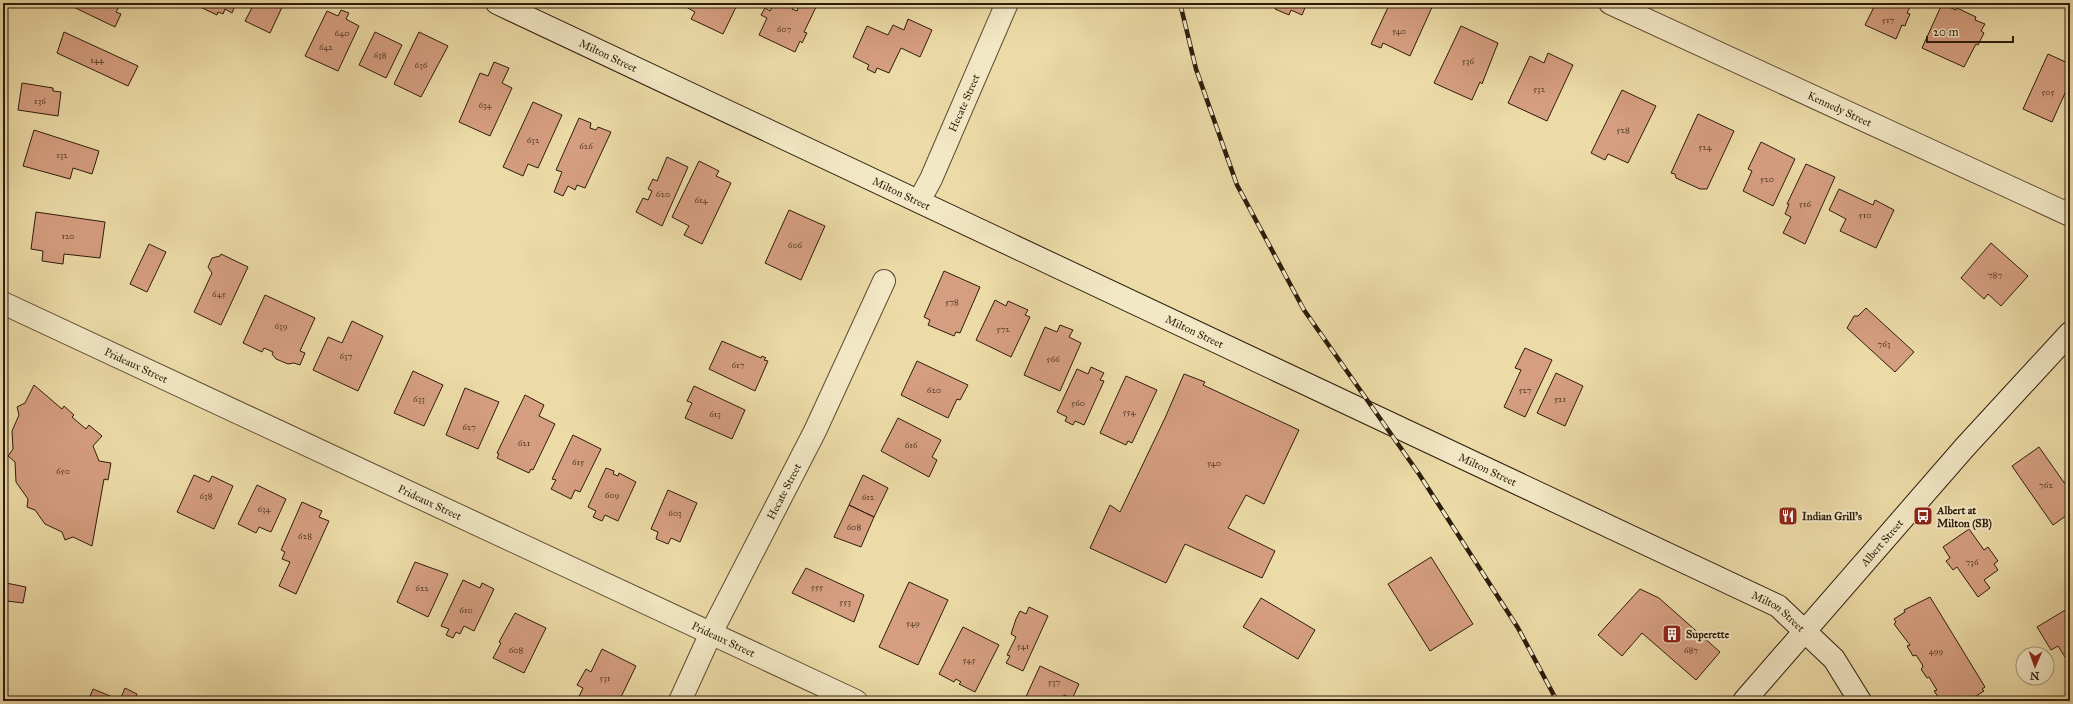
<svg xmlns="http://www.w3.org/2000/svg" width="2073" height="704" viewBox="0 0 2073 704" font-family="'IM FELL Great Primer',serif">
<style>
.building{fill:#d59e80;stroke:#2d1d0c}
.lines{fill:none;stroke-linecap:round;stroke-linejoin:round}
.street-casing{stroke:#5d4c33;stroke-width:24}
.secondary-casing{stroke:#2d1d0c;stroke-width:24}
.street{stroke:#f3e8c6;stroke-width:22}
.secondary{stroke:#f3e8c6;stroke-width:22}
.rail-casing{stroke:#2d1d0c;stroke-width:4.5}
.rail{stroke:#f3e8c6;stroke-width:3;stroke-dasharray:9;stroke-linecap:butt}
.labels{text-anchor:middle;stroke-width:4;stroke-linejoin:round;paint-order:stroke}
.number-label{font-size:9px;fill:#573d29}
.street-label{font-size:11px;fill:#2d1d0c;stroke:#f3e8c6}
.poi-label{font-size:11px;font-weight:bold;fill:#2d1d0c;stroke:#f3e8c6;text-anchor:start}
</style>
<rect width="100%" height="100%" fill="#ecdba7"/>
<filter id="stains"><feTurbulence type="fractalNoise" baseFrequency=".005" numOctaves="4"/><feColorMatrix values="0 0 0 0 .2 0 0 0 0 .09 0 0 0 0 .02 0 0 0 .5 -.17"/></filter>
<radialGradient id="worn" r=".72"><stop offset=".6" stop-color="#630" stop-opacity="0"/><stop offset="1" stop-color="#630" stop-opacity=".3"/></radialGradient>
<!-- building -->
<path class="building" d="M 65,3 L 121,3 L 116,12 L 121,14 L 115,27 Z
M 195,3 L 236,3 L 232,13 L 225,9 L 223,14 L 218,12 L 217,15 L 194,4 Z
M 252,3 L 284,3 L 270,33 L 245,21 L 254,4 Z
M 679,3 L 732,3 L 737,5 L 723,34 L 691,19 L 695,12 Z
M 774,3 L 795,3 L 792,9 L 797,11 L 800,3 L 818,3 L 804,32 L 807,33 L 802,43 L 800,41 L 795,52 L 759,35 L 767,18 L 761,15 L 765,8 L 770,11 Z
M 1278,3 L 1307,3 L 1302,15 L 1291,10 L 1289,15 L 1275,9 Z
M 1390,3 L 1428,3 L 1433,5 L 1410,56 L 1383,43 L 1381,48 L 1371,44 Z
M 1876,3 L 1912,3 L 1907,13 L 1910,14 L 1906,23 L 1905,26 L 1902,25 L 1896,39 L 1865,25 Z
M 1942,4 L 1956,10 L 1957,8 L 1976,17 L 1975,20 L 1985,24 L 1981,31 L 1984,33 L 1978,45 L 1976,44 L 1964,67 L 1922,48 Z
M 341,10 L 349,13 L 346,19 L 359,26 L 338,71 L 305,56 L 327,11 L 338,16 Z
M 908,19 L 932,30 L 920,57 L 901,48 L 889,73 L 877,68 L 875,73 L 867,69 L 869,65 L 853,57 L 867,26 L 888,35 L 893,25 L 904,30 Z
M 1461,26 L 1498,43 L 1482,84 L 1480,82 L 1472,100 L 1434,83 Z
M 64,32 L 138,66 L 128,86 L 57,53 Z
M 375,32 L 402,45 L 386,78 L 359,65 Z
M 419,32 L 448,46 L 421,97 L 394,84 Z
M 1548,53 L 1573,65 L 1547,121 L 1508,103 L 1530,56 L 1544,63 Z
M 2048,54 L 2070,64 L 2070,82 L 2052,122 L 2023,109 Z
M 494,62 L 509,68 L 502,83 L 512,88 L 490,136 L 459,122 L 480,73 L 488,76 Z
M 22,83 L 53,88 L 53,91 L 61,92 L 58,116 L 18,110 Z
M 1622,90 L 1656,106 L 1628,163 L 1608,154 L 1605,160 L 1591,153 Z
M 533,102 L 562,115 L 538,168 L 528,164 L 523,176 L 503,167 Z
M 1698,114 L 1734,131 L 1707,189 L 1700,189 L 1676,178 L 1675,174 L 1671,173 Z
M 579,118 L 591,123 L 590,128 L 596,130 L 598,127 L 611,132 L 585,188 L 577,185 L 575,190 L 568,186 L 563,196 L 554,192 L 562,172 L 556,170 Z
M 34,130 L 99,151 L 92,174 L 73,168 L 70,179 L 23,166 Z
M 1761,142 L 1795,159 L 1773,206 L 1743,191 L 1752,171 L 1748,169 Z
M 667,157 L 688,167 L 662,226 L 636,212 L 643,198 L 648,200 L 652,191 L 648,189 L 653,179 L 657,181 Z
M 699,161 L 719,171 L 716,176 L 731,183 L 702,244 L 684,235 L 689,226 L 672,217 Z
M 1806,164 L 1835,177 L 1805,244 L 1783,233 L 1791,217 L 1785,214 L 1789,204 L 1787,204 Z
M 1839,189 L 1873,205 L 1875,200 L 1894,210 L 1876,248 L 1840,231 L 1846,219 L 1829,210 Z
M 789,210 L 825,226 L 801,280 L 765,263 Z
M 36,212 L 105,222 L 100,258 L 64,254 L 63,264 L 42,261 L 43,251 L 31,249 Z
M 1991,243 L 2028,276 L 2001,306 L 1988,294 L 1984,299 L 1961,278 Z
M 149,244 L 166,252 L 147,292 L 130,284 Z
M 221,254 L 248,267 L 221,325 L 194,312 L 212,273 L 208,267 L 212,258 L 220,256 Z
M 944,271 L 980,287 L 960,333 L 956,332 L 954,336 L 928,325 L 930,320 L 924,317 Z
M 265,295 L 315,318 L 300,351 L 305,353 L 300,365 L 294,363 L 288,364 L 276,359 L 272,354 L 273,352 L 264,348 L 262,352 L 243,343 Z
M 995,300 L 1006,306 L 1008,301 L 1028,310 L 1025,315 L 1030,317 L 1011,357 L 976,340 Z
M 1866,308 L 1914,352 L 1895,372 L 1847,328 L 1854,316 L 1858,316 Z
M 352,321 L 383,336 L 358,391 L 313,370 L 328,337 L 342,343 Z
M 1060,325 L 1073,330 L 1069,337 L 1081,343 L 1060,391 L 1024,375 L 1045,327 L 1057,332 Z
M 722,341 L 761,358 L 762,356 L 766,358 L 764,360 L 768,361 L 755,391 L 709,369 Z
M 1525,348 L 1552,360 L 1525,417 L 1504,407 L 1521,370 L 1515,368 Z
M 917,361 L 968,385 L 960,400 L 957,399 L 948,418 L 901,395 Z
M 1091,367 L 1104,373 L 1100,380 L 1104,381 L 1084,425 L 1075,421 L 1073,425 L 1065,421 L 1067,417 L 1057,412 L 1077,369 L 1088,374 Z
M 413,371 L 443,385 L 424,426 L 394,413 Z
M 1556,373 L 1583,386 L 1565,426 L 1537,413 Z
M 1184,374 L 1205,382 L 1203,385 L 1299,430 L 1264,504 L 1246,495 L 1228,528 L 1275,551 L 1262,578 L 1185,544 L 1166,583 L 1090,548 L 1110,505 L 1120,512 L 1165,418 Z
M 1126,376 L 1157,390 L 1132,443 L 1128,441 L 1126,445 L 1100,433 Z
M 34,385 L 62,409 L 64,406 L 74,415 L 72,417 L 86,429 L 89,425 L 102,436 L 93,446 L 99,461 L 111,463 L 108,480 L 104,479 L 92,546 L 73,537 L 65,540 L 62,532 L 45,524 L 35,510 L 27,507 L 28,499 L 16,482 L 15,462 L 8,456 L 13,449 L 12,431 L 19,415 L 17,407 L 25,403 Z
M 694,386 L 745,410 L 732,439 L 685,418 L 692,403 L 687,401 Z
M 465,388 L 499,402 L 478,449 L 446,435 Z
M 525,395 L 544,405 L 539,416 L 555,424 L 533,470 L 531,469 L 529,473 L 497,458 L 499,454 L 497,453 Z
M 898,418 L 941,440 L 932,457 L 937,460 L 929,477 L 881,451 Z
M 573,435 L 601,449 L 580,492 L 575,490 L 571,499 L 551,489 L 556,480 L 552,479 Z
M 2039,447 L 2070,491 L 2070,513 L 2053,525 L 2012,466 Z
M 606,468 L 614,471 L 613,474 L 618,476 L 619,473 L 636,482 L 618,521 L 605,515 L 602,521 L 593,517 L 596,511 L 588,507 Z
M 194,475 L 209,482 L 212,476 L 233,486 L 214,529 L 177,512 Z
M 863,475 L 888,488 L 874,517 L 849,505 Z
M 257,485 L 286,499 L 271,532 L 259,527 L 256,533 L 238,524 Z
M 668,490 L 697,503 L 680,542 L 671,538 L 668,544 L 656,539 L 658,532 L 651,529 Z
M 302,502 L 322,511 L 319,517 L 329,521 L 296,594 L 279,586 L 290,562 L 282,559 L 285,552 L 281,550 Z
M 849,505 L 874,517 L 861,547 L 834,537 Z
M 1969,529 L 1984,550 L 1988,547 L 1998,561 L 1994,564 L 1998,570 L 1984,580 L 1990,588 L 1978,597 L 1957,567 L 1953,570 L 1946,561 L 1950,558 L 1943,547 Z
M 1431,557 L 1473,624 L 1430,651 L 1388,584 Z
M 415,562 L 448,574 L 428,617 L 397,602 Z
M 806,568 L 864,595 L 854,622 L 792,593 Z
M 3,574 L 7,574 L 6,583 L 26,587 L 23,603 L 7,601 L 6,610 L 3,609 Z
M 463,580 L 480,588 L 482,583 L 494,589 L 474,631 L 464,626 L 460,634 L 456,632 L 453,638 L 446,635 L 449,629 L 441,626 Z
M 909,582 L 948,600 L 918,665 L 879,647 Z
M 1640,589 L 1659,598 L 1720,652 L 1696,680 L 1642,633 L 1622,656 L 1598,635 Z
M 1930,597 L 1985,687 L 1982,689 L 1984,691 L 1968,701 L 1966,699 L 1962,701 L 1941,701 L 1934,691 L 1937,690 L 1935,687 L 1929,677 L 1927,678 L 1921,669 L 1923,667 L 1922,664 L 1916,655 L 1913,656 L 1907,646 L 1910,645 L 1894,624 L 1896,622 L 1894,619 L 1905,612 L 1904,610 Z
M 1261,598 L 1315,630 L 1298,659 L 1243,627 Z
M 1029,607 L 1048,616 L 1023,671 L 1006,663 L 1010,656 L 1007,655 L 1016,637 L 1011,634 L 1016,619 L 1020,611 L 1026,614 Z
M 2067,609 L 2070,614 L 2070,654 L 2065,657 L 2058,646 L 2051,650 L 2037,627 Z
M 515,613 L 546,628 L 524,673 L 493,658 L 501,643 L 499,642 Z
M 963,627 L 999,645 L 975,692 L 959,684 L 961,682 L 956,679 L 954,682 L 939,674 Z
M 602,649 L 636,666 L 620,699 L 619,701 L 577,701 L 583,688 L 577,685 L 586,669 L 591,672 Z
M 1040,666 L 1079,684 L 1072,699 L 1064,695 L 1062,701 L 1024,701 Z
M 125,688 L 137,694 L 134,701 L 88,701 L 93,689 L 120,700 Z"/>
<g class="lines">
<!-- street casing -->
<g class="street-casing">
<g id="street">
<path id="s1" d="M 1610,3 L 2070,215"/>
<path id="s2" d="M 919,201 L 931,179 L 1007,3"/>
<path id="s3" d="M 3,303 L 856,701"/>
<path id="s4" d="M 680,701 L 711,633 L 815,431 L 884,281"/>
</g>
</g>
<!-- secondary casing -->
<g class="secondary-casing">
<g id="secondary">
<path id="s5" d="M 497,3 L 1778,606 L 1834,659 L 1860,701"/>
<path id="s6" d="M 1744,701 L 1965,447 L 2070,333"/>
</g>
</g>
<!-- street -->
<use href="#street" class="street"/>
<!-- secondary -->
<use href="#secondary" class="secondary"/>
<!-- rail casing -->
<g class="rail-casing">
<path id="rail" d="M 1180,3 L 1196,69 L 1237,185 L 1304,310 L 1419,474 L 1518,628 L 1557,701"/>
</g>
<!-- rail -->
<use href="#rail" class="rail"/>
</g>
<!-- icons -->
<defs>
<g id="restaurant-square" transform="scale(1)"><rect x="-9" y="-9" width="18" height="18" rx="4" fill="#8f2418" stroke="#f3e8c6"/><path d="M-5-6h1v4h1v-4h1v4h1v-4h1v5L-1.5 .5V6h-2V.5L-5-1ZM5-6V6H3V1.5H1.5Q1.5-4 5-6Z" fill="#fff"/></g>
<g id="bus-square" transform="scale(1)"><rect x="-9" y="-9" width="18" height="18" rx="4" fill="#8f2418" stroke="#f3e8c6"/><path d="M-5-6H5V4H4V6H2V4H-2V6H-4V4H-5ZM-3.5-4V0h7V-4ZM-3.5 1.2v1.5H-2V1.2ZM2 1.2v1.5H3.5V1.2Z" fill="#fff"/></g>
<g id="building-square" transform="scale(1)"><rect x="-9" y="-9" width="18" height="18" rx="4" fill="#8f2418" stroke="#f3e8c6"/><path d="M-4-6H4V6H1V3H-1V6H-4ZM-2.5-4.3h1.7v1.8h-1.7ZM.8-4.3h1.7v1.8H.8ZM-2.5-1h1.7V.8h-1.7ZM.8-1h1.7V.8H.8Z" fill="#fff"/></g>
</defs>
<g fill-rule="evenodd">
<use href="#restaurant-square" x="1788" y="516"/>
<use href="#bus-square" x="1923" y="516"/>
<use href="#building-square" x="1672" y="634"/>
</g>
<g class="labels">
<!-- number labels -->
<g class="number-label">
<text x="1888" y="23">517</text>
<text x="784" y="32">607</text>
<text x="1399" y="34">540</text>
<text x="342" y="36">640</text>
<text x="326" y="50">642</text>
<text x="380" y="58">638</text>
<text x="97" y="63">144</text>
<text x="1468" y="64">536</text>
<text x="421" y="68">636</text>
<text x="1539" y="92">532</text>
<text x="2048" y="95">505</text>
<text x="40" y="104">136</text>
<text x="485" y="108">634</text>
<text x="1623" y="133">528</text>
<text x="533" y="143">632</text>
<text x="586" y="149">626</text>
<text x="1705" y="150">524</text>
<text x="62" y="158">132</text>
<text x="1767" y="182">520</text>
<text x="663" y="197">620</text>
<text x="701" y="203">614</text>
<text x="1805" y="207">516</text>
<text x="1865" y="218">510</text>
<text x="68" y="239">120</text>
<text x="795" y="248">606</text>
<text x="1995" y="278">787</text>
<text x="219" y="297">645</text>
<text x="952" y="305">578</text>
<text x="281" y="329">639</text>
<text x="1003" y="332">572</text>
<text x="1884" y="347">763</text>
<text x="346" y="359">637</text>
<text x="1053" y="362">566</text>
<text x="738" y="368">617</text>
<text x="934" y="393">620</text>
<text x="1525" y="393">527</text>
<text x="419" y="402">633</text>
<text x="1560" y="402">521</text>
<text x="1078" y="406">560</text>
<text x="1129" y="415">554</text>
<text x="715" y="417">613</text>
<text x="469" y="430">627</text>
<text x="524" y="446">621</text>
<text x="911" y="448">616</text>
<text x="578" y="465">615</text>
<text x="1214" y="466">540</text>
<text x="63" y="474">650</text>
<text x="2046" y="488">762</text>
<text x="612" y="498">609</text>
<text x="206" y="499">638</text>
<text x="868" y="500">612</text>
<text x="264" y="512">634</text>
<text x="675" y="516">603</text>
<text x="854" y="530">608</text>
<text x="305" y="539">628</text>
<text x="1972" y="565">736</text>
<text x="817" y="590">555</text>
<text x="422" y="591">622</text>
<text x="845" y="605">553</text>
<text x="466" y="613">610</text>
<text x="913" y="626">549</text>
<text x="1023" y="649">541</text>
<text x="516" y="653">608</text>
<text x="1691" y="653">687</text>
<text x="1936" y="654">499</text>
<text x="969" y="663">545</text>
<text x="605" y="681">531</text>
<text x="1054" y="685">537</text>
</g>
<!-- street labels -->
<g class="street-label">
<text dy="4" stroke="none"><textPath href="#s5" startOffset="123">Milton Street</textPath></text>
<text dy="4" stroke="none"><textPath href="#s2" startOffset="108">Hecate Street</textPath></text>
<text dy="4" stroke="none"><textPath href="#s1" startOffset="253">Kennedy Street</textPath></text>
<text dy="4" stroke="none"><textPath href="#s5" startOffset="447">Milton Street</textPath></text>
<text dy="4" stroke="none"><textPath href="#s5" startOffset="771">Milton Street</textPath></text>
<text dy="4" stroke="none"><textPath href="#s3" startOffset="147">Prideaux Street</textPath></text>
<text dy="4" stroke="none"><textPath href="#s5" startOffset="1095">Milton Street</textPath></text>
<text dy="4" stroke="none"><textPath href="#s4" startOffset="234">Hecate Street</textPath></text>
<text dy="4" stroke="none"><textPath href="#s3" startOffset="471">Prideaux Street</textPath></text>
<text dy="4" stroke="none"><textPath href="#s6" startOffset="210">Albert Street</textPath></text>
<text dy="4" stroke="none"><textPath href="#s5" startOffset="1419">Milton Street</textPath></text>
<text dy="4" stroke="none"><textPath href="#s3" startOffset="795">Prideaux Street</textPath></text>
</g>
<!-- poi labels -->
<g class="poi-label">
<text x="1937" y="514">Albert at<tspan x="1937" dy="13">Milton (SB)</tspan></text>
<text x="1802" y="520">Indian Grill's</text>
<text x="1686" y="638">Superette</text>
</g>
</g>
<!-- margin -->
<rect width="2073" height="704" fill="none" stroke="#ecdba7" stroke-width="16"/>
<rect x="4" y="4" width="2065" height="696" fill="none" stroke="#2d1d0c" stroke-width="2"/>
<rect x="8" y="8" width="2057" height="688" fill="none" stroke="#2d1d0c"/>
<!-- north arrow -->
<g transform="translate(2035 666) rotate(182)"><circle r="19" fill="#f3e8c6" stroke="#a4977c"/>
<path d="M0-3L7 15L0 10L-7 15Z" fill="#8f2418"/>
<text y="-6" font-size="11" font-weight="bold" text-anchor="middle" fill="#2d1d0c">N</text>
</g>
<!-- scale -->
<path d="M1927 36v6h86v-6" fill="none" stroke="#2d1d0c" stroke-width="2"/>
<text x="1933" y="36" font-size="12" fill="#2d1d0c" stroke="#f3e8c6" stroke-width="3" paint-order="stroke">20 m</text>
<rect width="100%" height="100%" filter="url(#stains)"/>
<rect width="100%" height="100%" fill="url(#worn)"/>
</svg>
